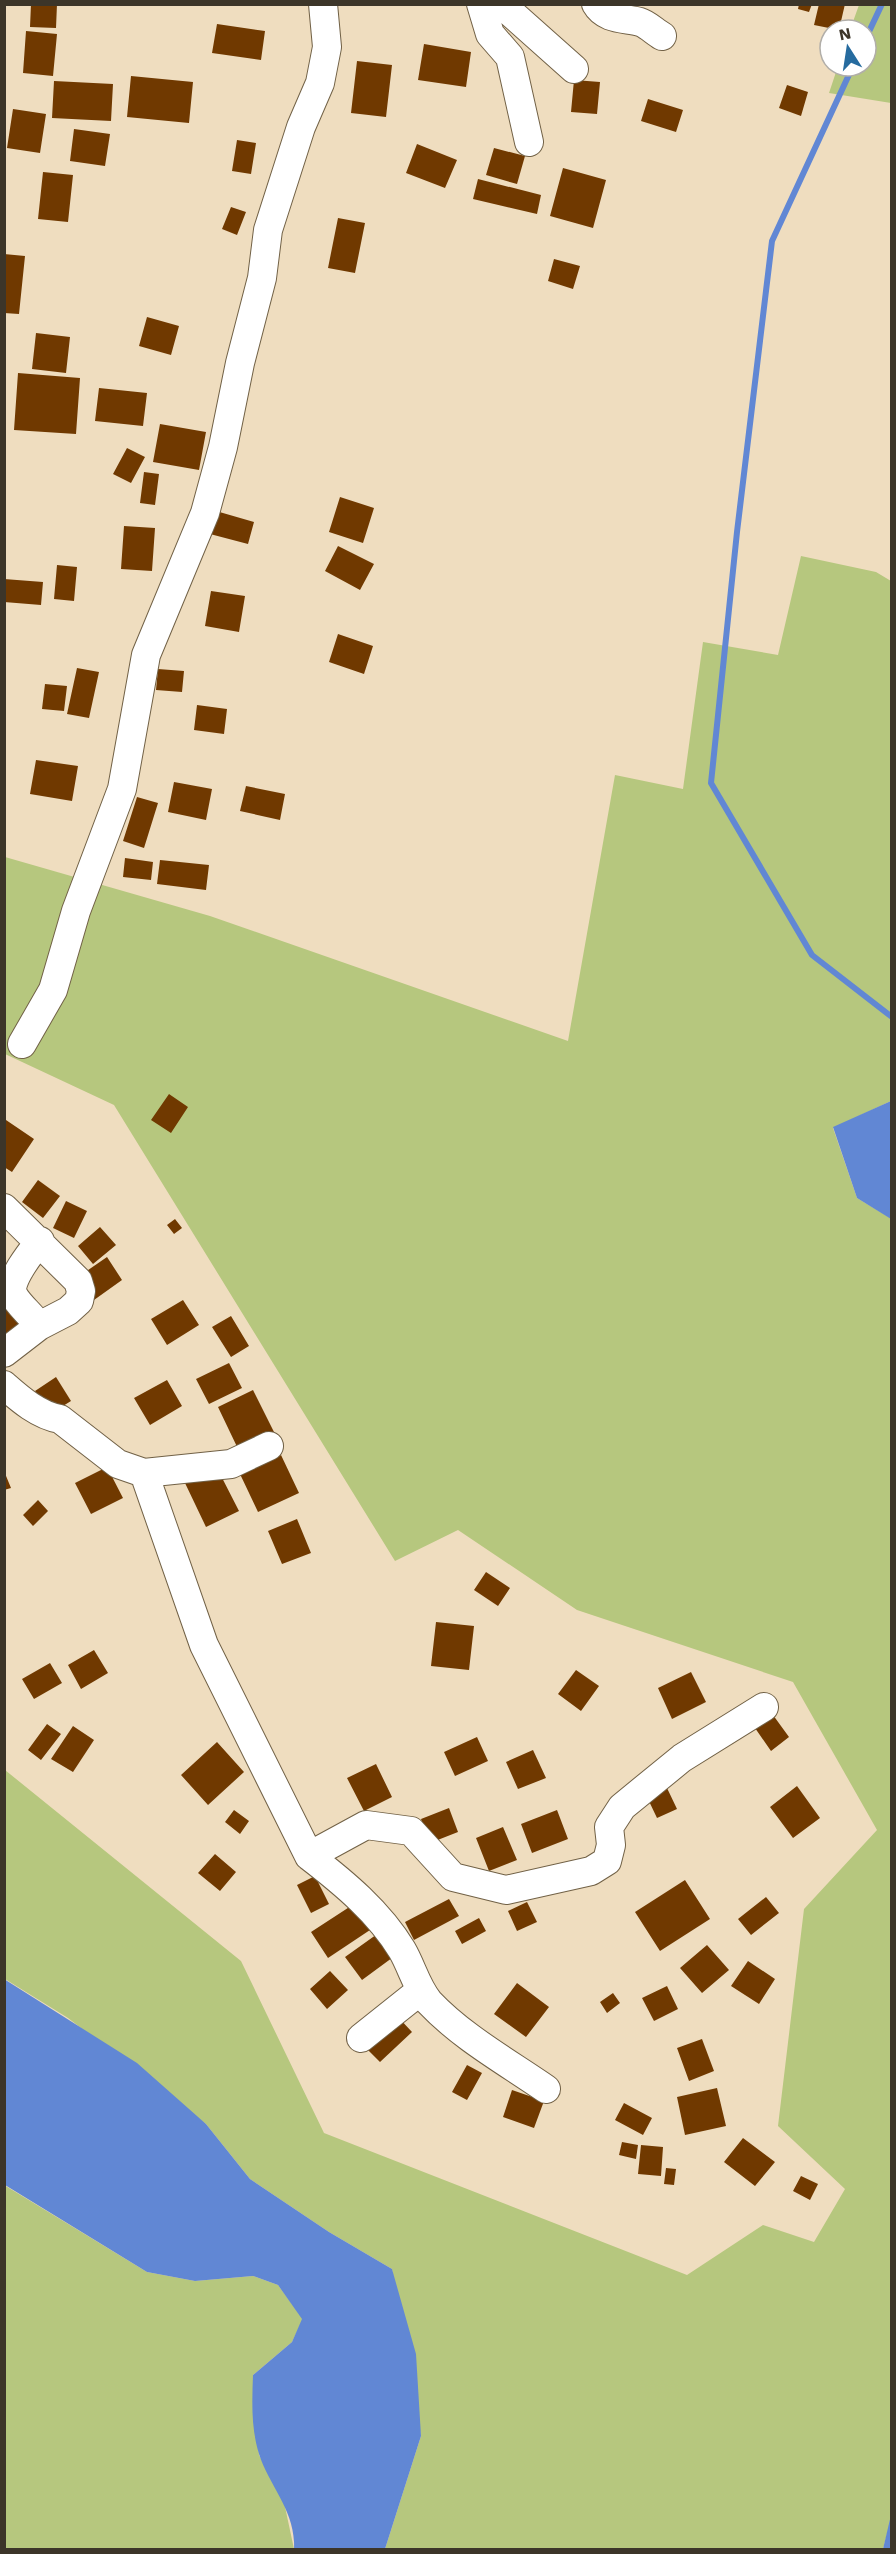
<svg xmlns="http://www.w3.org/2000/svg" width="896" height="2554" viewBox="0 0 896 2554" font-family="'Work Sans',sans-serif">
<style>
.green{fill:#b6c77e}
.water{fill:#6187d4}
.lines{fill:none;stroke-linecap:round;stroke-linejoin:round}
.stream{stroke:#6187d4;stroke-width:6}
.building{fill:#703900}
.minor-casing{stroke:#716146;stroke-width:30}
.minor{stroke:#fff;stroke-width:28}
</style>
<rect width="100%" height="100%" fill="#efddbf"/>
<!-- green -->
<path class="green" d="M 859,5 L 891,5 L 891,103 L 829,93 L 838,66 L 866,66 L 866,30 L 850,30 Z
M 801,556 L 876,572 L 891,581 L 891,1101 L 833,1128 L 857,1198 L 892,1219 L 892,2515 L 883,2549 L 385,2549 L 421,2436 L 392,2269 L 329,2232 L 250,2179 L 206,2124 L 68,2018 L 5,1979 L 5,1770 L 241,1961 L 324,2133 L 687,2275 L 763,2225 L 814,2242 L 845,2189 L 778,2126 L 804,1909 L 877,1830 L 793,1682 L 577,1610 L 458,1530 L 395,1561 L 114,1105 L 5,1054 L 5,857 L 210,916 L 568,1041 L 615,775 L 683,789 L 703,642 L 778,655 Z
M 4,2185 L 147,2272 L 195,2281 L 253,2276 L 278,2285 L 303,2319 L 292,2342 L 253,2375 L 259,2455 L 284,2502 L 294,2549 L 5,2549 Z"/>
<!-- water -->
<path class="water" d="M 891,1101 L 891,1219 L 857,1198 L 833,1127 Z
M 4,1979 L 137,2063 L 206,2124 L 250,2179 L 329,2232 L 392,2269 L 416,2354 L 421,2436 L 385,2549 L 294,2549 C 296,2511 269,2486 259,2454 C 251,2428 252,2402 253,2375 L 292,2342 L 302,2319 L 278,2285 L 253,2276 L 195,2281 L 147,2272 L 5,2185 Z
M 891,2515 L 891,2549 L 883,2549 Z"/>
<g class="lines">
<!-- stream -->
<path class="stream" d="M 866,38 L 882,4
M 853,66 L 772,241 L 737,532 L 711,783 L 812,955 L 892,1017"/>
</g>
<!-- building -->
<path class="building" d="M 31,4 L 57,4 L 56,28 L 30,27 Z
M 799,4 L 812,4 L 809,12 L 798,9 Z
M 819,4 L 845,4 L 839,30 L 814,25 Z
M 217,24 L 265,31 L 261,60 L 212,53 Z
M 26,31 L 57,34 L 53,76 L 23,73 Z
M 424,44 L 471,52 L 466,87 L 418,80 Z
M 357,61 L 392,65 L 386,117 L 351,113 Z
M 131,76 L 193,82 L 189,123 L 127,117 Z
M 574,80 L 600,82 L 597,114 L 571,112 Z
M 54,81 L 113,84 L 111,121 L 52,118 Z
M 787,85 L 808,92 L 801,116 L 779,108 Z
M 648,99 L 683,110 L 676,132 L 641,121 Z
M 13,109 L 46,114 L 40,153 L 7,148 Z
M 74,129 L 110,134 L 105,166 L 70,161 Z
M 237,140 L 256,143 L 251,174 L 232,171 Z
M 417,144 L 457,160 L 445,188 L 406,173 Z
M 494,148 L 525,156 L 517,184 L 486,175 Z
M 563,168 L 606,180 L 593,228 L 550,216 Z
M 43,172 L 73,175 L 68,222 L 38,219 Z
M 478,179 L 541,195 L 537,214 L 473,199 Z
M 231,207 L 246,212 L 237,235 L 222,229 Z
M 338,218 L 365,223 L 355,273 L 328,268 Z
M 4,254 L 25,256 L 19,314 L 4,313 Z
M 554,259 L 580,266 L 573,289 L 548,281 Z
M 147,317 L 179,326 L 171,355 L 139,346 Z
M 36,333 L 70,337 L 66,373 L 32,369 Z
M 18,373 L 80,378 L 76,434 L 14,430 Z
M 99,388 L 147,393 L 143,426 L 95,421 Z
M 160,424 L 206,432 L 199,470 L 153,462 Z
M 127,448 L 145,457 L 131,483 L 113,474 Z
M 144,472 L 159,474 L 155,505 L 140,503 Z
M 340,497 L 374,508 L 363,543 L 329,532 Z
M 216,511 L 254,522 L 248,544 L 210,534 Z
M 124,526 L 155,528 L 152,571 L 121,569 Z
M 338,546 L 374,564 L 360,590 L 325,571 Z
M 57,565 L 77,567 L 74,601 L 54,599 Z
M 4,579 L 43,582 L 41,605 L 4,602 Z
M 211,591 L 245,596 L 239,632 L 205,626 Z
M 338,634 L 373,646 L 364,674 L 329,662 Z
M 77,668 L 99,672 L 89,718 L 67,714 Z
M 158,669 L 184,671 L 182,692 L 156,690 Z
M 45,684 L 67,686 L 64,711 L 42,709 Z
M 197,705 L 227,709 L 224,734 L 194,730 Z
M 36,760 L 78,766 L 72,801 L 30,794 Z
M 174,782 L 212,789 L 206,820 L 168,812 Z
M 246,786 L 285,794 L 280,820 L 240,811 Z
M 137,797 L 158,803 L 144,848 L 123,841 Z
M 125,858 L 153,862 L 151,880 L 123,877 Z
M 160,860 L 209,865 L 206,890 L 157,884 Z
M 169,1094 L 188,1107 L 171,1133 L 151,1120 Z
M 6,1120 L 34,1139 L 12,1172 L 4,1167 Z
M 38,1180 L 60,1196 L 43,1218 L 22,1202 Z
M 66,1201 L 87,1211 L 74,1238 L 53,1228 Z
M 175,1219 L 182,1228 L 174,1234 L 167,1225 Z
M 100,1227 L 116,1245 L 93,1264 L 78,1246 Z
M 107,1257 L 122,1280 L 94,1300 L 78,1277 Z
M 4,1294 L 29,1320 L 4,1344 Z
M 183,1300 L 199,1325 L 167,1345 L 151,1319 Z
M 231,1316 L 249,1346 L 231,1357 L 212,1327 Z
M 229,1363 L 242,1388 L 209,1404 L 196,1379 Z
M 56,1377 L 71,1401 L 50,1414 L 35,1391 Z
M 167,1380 L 182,1406 L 150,1425 L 134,1398 Z
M 253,1390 L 276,1436 L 240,1453 L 218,1407 Z
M 281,1455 L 299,1493 L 258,1512 L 240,1474 Z
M 107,1467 L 123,1498 L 91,1514 L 75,1483 Z
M 217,1468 L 239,1511 L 206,1527 L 185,1483 Z
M 4,1471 L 11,1488 L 4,1490 Z
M 38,1500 L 48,1511 L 33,1526 L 23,1515 Z
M 297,1519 L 311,1553 L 282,1564 L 268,1531 Z
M 486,1572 L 510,1588 L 498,1606 L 474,1590 Z
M 436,1622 L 474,1626 L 469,1670 L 431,1666 Z
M 94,1650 L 108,1673 L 81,1689 L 68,1665 Z
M 50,1663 L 62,1683 L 34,1699 L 22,1679 Z
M 576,1670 L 599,1686 L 581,1711 L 558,1694 Z
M 691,1672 L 706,1702 L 672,1719 L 658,1688 Z
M 773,1715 L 789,1737 L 771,1751 L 755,1728 Z
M 47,1724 L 61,1734 L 41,1760 L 28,1750 Z
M 73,1726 L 94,1740 L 73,1772 L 51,1759 Z
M 477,1737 L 488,1761 L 455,1776 L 444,1752 Z
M 217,1742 L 244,1772 L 208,1805 L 181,1775 Z
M 533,1750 L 546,1778 L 518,1789 L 506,1762 Z
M 376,1764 L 392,1797 L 364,1811 L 347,1778 Z
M 797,1786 L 820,1818 L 793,1838 L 770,1807 Z
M 667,1788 L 677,1809 L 657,1818 L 647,1797 Z
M 449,1808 L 458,1832 L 430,1843 L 421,1819 Z
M 234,1810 L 249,1821 L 240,1834 L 225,1822 Z
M 557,1810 L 568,1839 L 532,1853 L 521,1824 Z
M 503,1827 L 517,1860 L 489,1871 L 476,1838 Z
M 215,1854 L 236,1872 L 220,1891 L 198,1873 Z
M 315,1876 L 329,1904 L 311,1913 L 297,1885 Z
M 685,1880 L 710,1919 L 660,1951 L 635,1912 Z
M 766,1897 L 779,1913 L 751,1935 L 738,1919 Z
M 449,1899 L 459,1916 L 414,1940 L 405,1922 Z
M 527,1902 L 537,1922 L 517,1931 L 508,1911 Z
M 354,1904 L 370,1930 L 328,1958 L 311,1932 Z
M 479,1918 L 486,1931 L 462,1944 L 455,1931 Z
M 380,1932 L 396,1955 L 362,1980 L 345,1957 Z
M 707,1945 L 729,1970 L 702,1993 L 680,1968 Z
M 748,1961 L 775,1979 L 759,2004 L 731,1986 Z
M 330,1971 L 348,1990 L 327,2009 L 310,1989 Z
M 517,1983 L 549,2007 L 526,2037 L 494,2014 Z
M 667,1986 L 678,2009 L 654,2021 L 642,1998 Z
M 613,1993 L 620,2003 L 607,2013 L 600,2002 Z
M 398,2017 L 412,2032 L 380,2062 L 366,2048 Z
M 702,2039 L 714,2071 L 689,2081 L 677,2048 Z
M 467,2065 L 482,2073 L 467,2100 L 452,2092 Z
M 717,2088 L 726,2126 L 685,2135 L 677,2097 Z
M 512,2090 L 544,2101 L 534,2128 L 503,2117 Z
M 624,2103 L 652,2118 L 643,2135 L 615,2120 Z
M 743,2138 L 775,2162 L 755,2186 L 724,2162 Z
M 622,2142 L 638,2145 L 636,2159 L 619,2155 Z
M 641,2145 L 663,2147 L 661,2176 L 638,2174 Z
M 666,2168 L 676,2169 L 674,2185 L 664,2184 Z
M 801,2176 L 818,2184 L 810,2200 L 793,2191 Z"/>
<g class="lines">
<!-- minor casing -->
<g class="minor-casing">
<path id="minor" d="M 481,4 L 490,34 L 510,57 L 529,142
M 501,4 L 574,69
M 596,4 C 605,20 625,18 640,22 C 647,24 655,32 662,36
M 22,1044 L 53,990 L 76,911 L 122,789 L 146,655 L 205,513 L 223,447 L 240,363 L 262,278 L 268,230 L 301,127 L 320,83 L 327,47 L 323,4
M 4,1208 L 78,1281 L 81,1291 L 79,1301 L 68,1311 L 39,1326
M 4,1353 L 39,1326 C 32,1315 18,1305 13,1294 C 7,1282 32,1251 40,1241
M 4,1385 C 20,1399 38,1415 60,1419 L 118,1464 L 144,1473 L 231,1464 L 269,1446
M 144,1473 L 204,1645 L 309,1856 L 366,1825 L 411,1831 L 453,1877 L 506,1890 L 591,1871 L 607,1861 L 611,1845 L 609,1827 L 622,1807 L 682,1758 L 764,1707
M 309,1856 C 344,1883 379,1912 402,1950 C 412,1967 416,1986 429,2002 C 462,2037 507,2062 546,2089
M 361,2038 L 420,1991"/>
</g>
<!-- minor -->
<use href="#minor" class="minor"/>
</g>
<!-- border -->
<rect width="896" height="2554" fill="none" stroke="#3c3529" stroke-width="12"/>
<!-- north arrow -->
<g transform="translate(848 48) rotate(348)"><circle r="28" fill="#ffffff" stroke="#b1aea9" stroke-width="1.5"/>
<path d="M0-4.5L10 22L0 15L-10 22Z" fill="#266b9f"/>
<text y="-9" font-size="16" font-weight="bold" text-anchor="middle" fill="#3c3529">N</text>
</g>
</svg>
